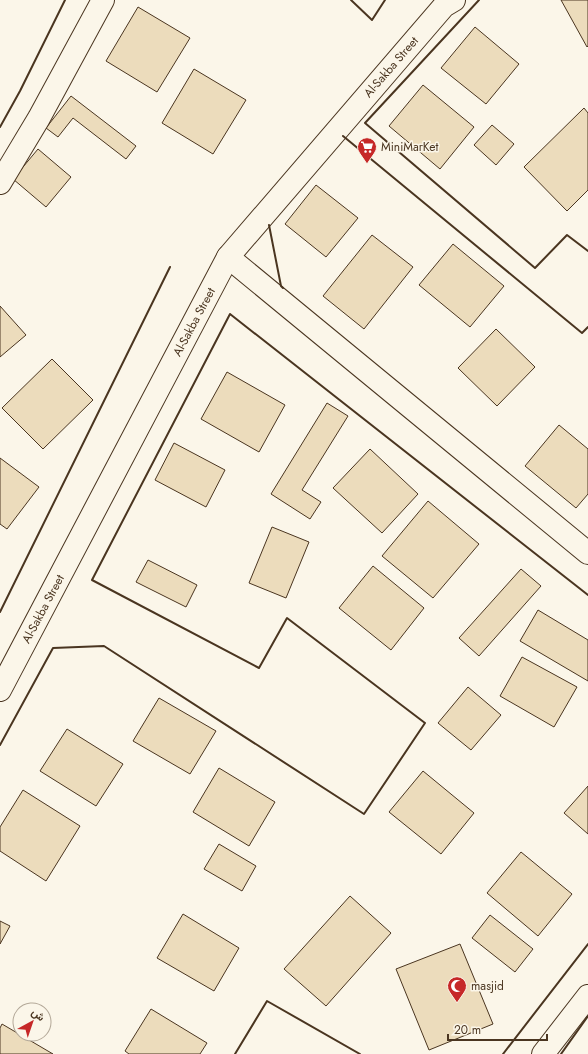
<svg xmlns="http://www.w3.org/2000/svg" width="588" height="1054" viewBox="0 0 588 1054" font-family="Jost,Vazirmatn,sans-serif">
<style>
.building{fill:#ecdcbc;stroke:#4a3520}
.lines{fill:none;stroke-linecap:round;stroke-linejoin:round}
.minor-casing{stroke:#4a3520;stroke-width:24}
.major-casing{stroke:#4a3520;stroke-width:24}
.minor{stroke:#fbf6e9;stroke-width:22}
.major{stroke:#fbf6e9;stroke-width:22}
.wall{stroke:#4a3520;stroke-width:2}
.labels{text-anchor:middle;stroke-width:3;stroke-linejoin:round;paint-order:stroke}
.street-label{font-size:12px;fill:#4a3520;stroke:#fbf6e9}
.poi-label{font-size:12px;fill:#4a3520;stroke:#fbf6e9;text-anchor:start}
</style>
<rect width="100%" height="100%" fill="#fbf6e9"/>
<!-- building -->
<path class="building" d="M 561,0 L 588,0 L 588,46 L 587,47 Z
M 138,7 L 190,38 L 157,92 L 106,61 Z
M 475,27 L 519,64 L 486,104 L 441,68 Z
M 194,69 L 246,100 L 213,154 L 162,123 Z
M 423,85 L 474,127 L 440,169 L 389,126 Z
M 71,96 L 136,146 L 126,159 L 73,118 L 58,137 L 46,128 Z
M 584,108 L 588,113 L 588,190 L 567,211 L 524,167 Z
M 492,125 L 514,144 L 496,165 L 474,145 Z
M 38,149 L 71,177 L 46,207 L 13,179 Z
M 316,185 L 358,218 L 326,257 L 285,224 Z
M 372,235 L 413,267 L 364,329 L 323,296 Z
M 453,244 L 504,286 L 470,327 L 419,285 Z
M 0,306 L 26,335 L 0,357 Z
M 496,329 L 535,367 L 497,406 L 458,368 Z
M 52,359 L 93,400 L 43,449 L 2,408 Z
M 227,372 L 285,405 L 259,452 L 201,419 Z
M 327,403 L 348,416 L 302,490 L 321,502 L 310,519 L 271,494 Z
M 559,425 L 588,449 L 588,494 L 576,508 L 525,466 Z
M 174,443 L 225,470 L 206,507 L 155,480 Z
M 370,449 L 418,494 L 382,533 L 333,488 Z
M 0,458 L 39,487 L 7,529 L 0,524 Z
M 428,501 L 479,544 L 433,598 L 382,556 Z
M 272,527 L 309,542 L 286,598 L 249,583 Z
M 148,560 L 197,585 L 186,607 L 136,582 Z
M 373,566 L 424,608 L 391,650 L 339,608 Z
M 521,569 L 541,586 L 479,656 L 459,638 Z
M 538,610 L 588,640 L 588,681 L 520,641 Z
M 522,657 L 577,687 L 554,727 L 500,696 Z
M 468,687 L 501,715 L 471,750 L 438,723 Z
M 159,698 L 216,731 L 190,774 L 133,741 Z
M 67,729 L 123,764 L 96,806 L 40,771 Z
M 219,768 L 275,802 L 249,846 L 193,812 Z
M 423,771 L 474,813 L 441,854 L 389,812 Z
M 588,786 L 588,834 L 564,813 Z
M 23,790 L 80,826 L 46,881 L 0,851 L 0,827 Z
M 219,844 L 256,866 L 242,891 L 204,869 Z
M 521,852 L 572,894 L 538,936 L 487,893 Z
M 350,896 L 391,933 L 326,1006 L 284,969 Z
M 183,914 L 239,948 L 214,991 L 157,958 Z
M 490,915 L 533,949 L 515,972 L 472,938 Z
M 0,921 L 10,926 L 0,944 Z
M 460,944 L 493,1024 L 429,1050 L 396,969 Z
M 151,1009 L 207,1043 L 200,1054 L 129,1054 L 125,1051 Z
M 2,1024 L 53,1054 L 0,1054 L 0,1028 Z"/>
<g class="lines">
<!-- minor casing -->
<g class="minor-casing">
<path id="minor" d="M 0,183 L 39,118 L 103,0
M 228,257 L 588,553
M 543,1054 L 588,996"/>
</g>
<!-- major casing -->
<g class="major-casing">
<path id="major" d="M 0,690 L 228,257 L 444,6 L 454,0"/>
</g>
<!-- minor -->
<use href="#minor" class="minor"/>
<!-- major -->
<use href="#major" class="major"/>
<!-- wall -->
<path class="wall" d="M 351,0 L 372,20 L 385,0
M 479,0 L 365,123 L 535,268 L 567,235 L 588,251
M 0,127 L 20,91 L 65,0
M 343,136 L 582,333 L 588,327
M 269,225 L 281,286 L 283,288
M 0,612 L 170,267
M 0,745 L 53,648 L 104,646 L 364,814 L 425,723 L 287,618 L 259,668 L 92,580 L 230,314 L 588,595
M 235,1054 L 267,1001 L 360,1054
M 503,1054 L 588,944
M 561,1054 L 588,1016"/>
</g>
<!-- icons -->
<defs>
<g id="supermarket-pin" transform="scale(1)"><path d="M0 17L-7.5 6A9.5 9.5 0 1 1 7.5 6Z" fill="#c62828" stroke="#fbf6e9"/><path d="M-6-5.5h2.5l.6 2H6L4.5 2H-2.5L-4.4-4H-6ZM-1.5 3.2a1.3 1.3 0 1 0 .1 0ZM3 3.2a1.3 1.3 0 1 0 .1 0Z" fill="#fff"/></g>
<g id="mosque-pin" transform="scale(1)"><path d="M0 17L-7.5 6A9.5 9.5 0 1 1 7.5 6Z" fill="#c62828" stroke="#fbf6e9"/><path d="M3.5-4.9A6 6 0 1 0 3.5 4.9A5 5 0 1 1 3.5-4.9Z" fill="#fff"/></g>
</defs>
<g fill-rule="evenodd">
<use href="#supermarket-pin" x="367" y="147"/>
<use href="#mosque-pin" x="457" y="986"/>
</g>
<g class="labels">
<!-- street labels -->
<g class="street-label">
<text transform="translate(391 67) rotate(-49)" y="4">Al-Sakba Street</text>
<text transform="translate(194 322) rotate(-62)" y="4">Al-Sakba Street</text>
<text transform="translate(43 609) rotate(-62)" y="4">Al-Sakba Street</text>
</g>
<!-- poi labels -->
<g class="poi-label">
<text x="381" y="151">MiniMarKet</text>
<text x="471" y="990">masjid</text>
</g>
</g>
<!-- north arrow -->
<g transform="translate(32 1022) rotate(40)"><circle r="19" fill="#fbf6e9" stroke="#b4a999"/>
<path d="M0-3L7 15L0 10L-7 15Z" fill="#c62828"/>
<text y="-6" font-size="11" font-weight="bold" text-anchor="middle" fill="#4a3520">ش</text>
</g>
<!-- scale -->
<path d="M448 1034v6h99v-6" fill="none" stroke="#4a3520" stroke-width="2"/>
<text x="454" y="1034" font-size="12" fill="#4a3520" stroke="#fbf6e9" stroke-width="3" paint-order="stroke">20 m</text>
</svg>
